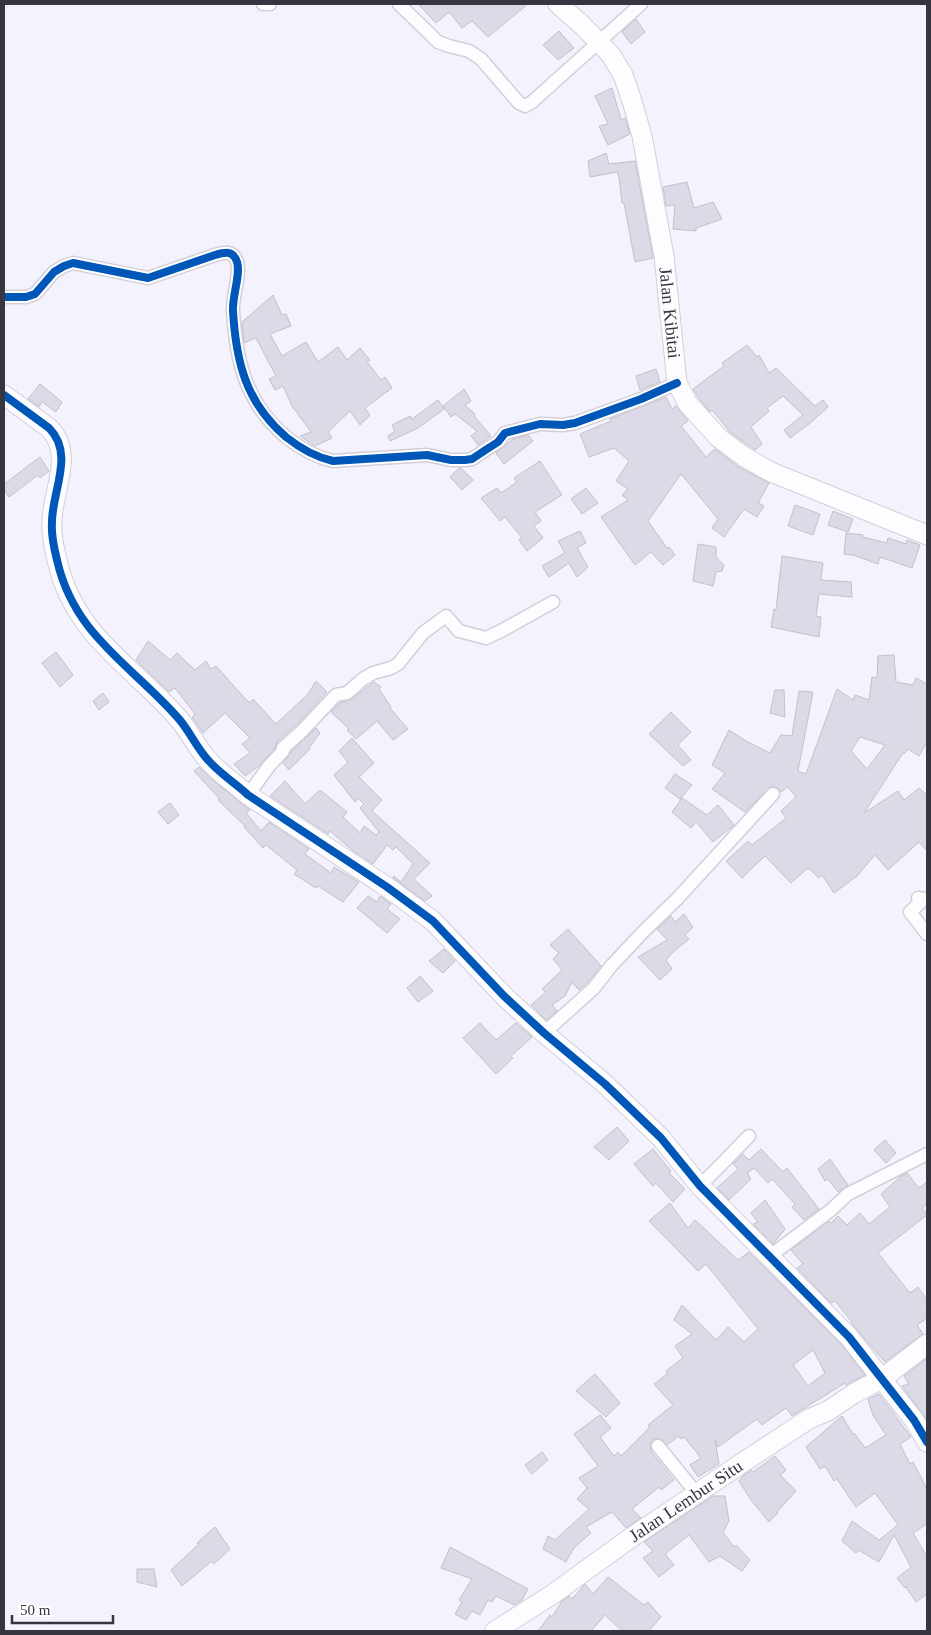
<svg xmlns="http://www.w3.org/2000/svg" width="931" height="1635" viewBox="0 0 931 1635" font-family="Georgia,serif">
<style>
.building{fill:#dcdae7;stroke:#c2c1ca;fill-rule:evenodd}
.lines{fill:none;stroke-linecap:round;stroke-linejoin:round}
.street-casing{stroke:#d1cfd9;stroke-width:15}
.secondary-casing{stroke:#d1cfd9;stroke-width:21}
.street{stroke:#fdfdff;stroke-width:12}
.secondary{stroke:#fdfdff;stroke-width:19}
.cycleway-casing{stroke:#fff;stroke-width:11}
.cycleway{stroke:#0057b8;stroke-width:8}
.labels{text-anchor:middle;stroke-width:5;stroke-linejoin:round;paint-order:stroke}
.street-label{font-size:18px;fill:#373640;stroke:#fff}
</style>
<rect width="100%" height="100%" fill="#f4f2fc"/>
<!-- building -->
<path class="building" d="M 418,4 L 528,4 L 488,37 L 472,21 L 462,28 L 449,12 L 436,23 Z
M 636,19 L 645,32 L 631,44 L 622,32 Z
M 559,31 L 574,48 L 558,60 L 543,45 Z
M 612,88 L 621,120 L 625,118 L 630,134 L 608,145 L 599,126 L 608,124 L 595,96 Z
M 606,153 L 609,164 L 635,161 L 653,258 L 635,262 L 624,203 L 622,203 L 619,177 L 617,172 L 590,177 L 588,161 Z
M 687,182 L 694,208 L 713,202 L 722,219 L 696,228 L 696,231 L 673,229 L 675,205 L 666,206 L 663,187 Z
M 273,295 L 282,315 L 286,314 L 291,326 L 270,334 L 282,356 L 306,342 L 318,362 L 338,347 L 347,360 L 360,348 L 370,360 L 367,362 L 381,380 L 385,377 L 392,388 L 365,408 L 370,415 L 360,425 L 350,411 L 328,432 L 332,438 L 315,446 L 300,436 L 311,432 L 292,406 L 283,386 L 275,390 L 269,379 L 276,376 L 256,338 L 244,343 L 242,322 Z
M 747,345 L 757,357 L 759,355 L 769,373 L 776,368 L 815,406 L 823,400 L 828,407 L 809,424 L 790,438 L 784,430 L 803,415 L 783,396 L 767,408 L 769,411 L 751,427 L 762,444 L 755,450 L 730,432 L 712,410 L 710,412 L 700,400 L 693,389 L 724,366 L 722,363 Z
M 656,369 L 660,382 L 640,390 L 636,376 Z
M 40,384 L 62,402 L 56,412 L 42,402 L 39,407 L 28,399 Z
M 464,389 L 471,401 L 465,405 L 475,414 L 474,416 L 491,436 L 478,445 L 471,436 L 477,431 L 455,414 L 451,417 L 443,406 Z
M 666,397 L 672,409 L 676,406 L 688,421 L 681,426 L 706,457 L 715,449 L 737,466 L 769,483 L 758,503 L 764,506 L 757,517 L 744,509 L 724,537 L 712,528 L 718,519 L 681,474 L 648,521 L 667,548 L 669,547 L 675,555 L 663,565 L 651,552 L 635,565 L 601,517 L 628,500 L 622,495 L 628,489 L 616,481 L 629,461 L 614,448 L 589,457 L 580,434 L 611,421 L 610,419 Z
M 438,400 L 444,409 L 418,428 L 390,441 L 388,436 L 395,431 L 392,425 L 410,416 L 412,419 Z
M 528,435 L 533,441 L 504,464 L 496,453 L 513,439 Z
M 40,457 L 49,471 L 40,478 L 38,475 L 9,497 L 4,490 L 4,484 Z
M 540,461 L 562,495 L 535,512 L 541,521 L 534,526 L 543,538 L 527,551 L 519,540 L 522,538 L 505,517 L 500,521 L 481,498 L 497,488 L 501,493 L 517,482 L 514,478 Z
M 459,468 L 461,468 L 473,480 L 462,490 L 450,477 Z
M 586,488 L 598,503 L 582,514 L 571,499 Z
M 795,505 L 820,514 L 813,535 L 788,526 Z
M 833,511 L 853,519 L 848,532 L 828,525 Z
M 580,531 L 586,543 L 577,548 L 588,567 L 577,577 L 569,563 L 549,577 L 542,566 L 565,553 L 558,541 Z
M 846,533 L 863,535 L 863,537 L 887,543 L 888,538 L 906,544 L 907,540 L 920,545 L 912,568 L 880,557 L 878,564 L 853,555 L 844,554 Z
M 698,544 L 716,547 L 716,557 L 724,565 L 722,571 L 716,572 L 713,586 L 693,581 Z
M 782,556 L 823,563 L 821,580 L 851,582 L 852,597 L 819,594 L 816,616 L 821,617 L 819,637 L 771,627 L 774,609 L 776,610 Z
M 148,641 L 170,660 L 177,653 L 195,670 L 206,661 L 211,669 L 216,666 L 240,693 L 250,703 L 253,699 L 276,724 L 308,694 L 316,681 L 327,692 L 296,725 L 277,742 L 275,748 L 259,766 L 245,776 L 234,764 L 250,753 L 242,744 L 250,738 L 225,713 L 203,733 L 192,717 L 195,714 L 175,688 L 169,692 L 136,660 Z
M 56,652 L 73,675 L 60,687 L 42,663 Z
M 894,655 L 896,682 L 913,685 L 916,678 L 927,684 L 927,742 L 919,756 L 908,749 L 904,754 L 903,753 L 864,813 L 898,791 L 904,800 L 919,788 L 927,795 L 927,851 L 919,842 L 888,870 L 875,855 L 857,876 L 834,893 L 822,875 L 819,878 L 808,868 L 791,883 L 765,856 L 742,878 L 726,861 L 748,841 L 752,845 L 786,818 L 781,811 L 796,797 L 788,787 L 781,792 L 778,788 L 771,786 L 745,812 L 712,789 L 725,773 L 712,765 L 729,730 L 746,741 L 770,753 L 781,735 L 792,736 L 799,691 L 813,692 L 798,771 L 806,774 L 837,689 L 853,700 L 855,695 L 869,700 L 872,677 L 877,678 L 878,656 ZM 860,737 L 885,745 L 867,769 L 851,751 Z
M 374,682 L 381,687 L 379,689 L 391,707 L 390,708 L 408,729 L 393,740 L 377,721 L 356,739 L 347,730 L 349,729 L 331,712 L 340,703 L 352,699 Z
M 775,690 L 784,690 L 785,717 L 770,713 Z
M 103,693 L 109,702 L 99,710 L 93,701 Z
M 671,712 L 691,732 L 678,745 L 691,760 L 683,766 L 649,734 Z
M 316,728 L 320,733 L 309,748 L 310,749 L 289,770 L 283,763 L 291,752 Z
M 352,738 L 374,763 L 359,777 L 382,800 L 372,811 L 430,863 L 414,879 L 432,896 L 425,901 L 393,878 L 394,876 L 401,882 L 413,864 L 396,847 L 393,850 L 387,845 L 373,864 L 352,850 L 330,831 L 328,834 L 270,796 L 285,781 L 305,804 L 320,790 L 347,812 L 343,817 L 360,833 L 364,826 L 376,835 L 379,832 L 360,808 L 364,804 L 358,798 L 355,802 L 334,775 L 348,762 L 339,751 Z
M 199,767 L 215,782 L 250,810 L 246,813 L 261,831 L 269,822 L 309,849 L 305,854 L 331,873 L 334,867 L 359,882 L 343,902 L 318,886 L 316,888 L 294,874 L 297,870 L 266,845 L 263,848 L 244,827 L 245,826 L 218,800 L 219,798 L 194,771 Z
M 675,774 L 692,785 L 680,799 L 665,788 Z
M 682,798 L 707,815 L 718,805 L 734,825 L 713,842 L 696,822 L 691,828 L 672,812 Z
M 170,803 L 179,815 L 168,824 L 158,812 Z
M 368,896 L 377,902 L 380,896 L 391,904 L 387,909 L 400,919 L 387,933 L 357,908 Z
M 684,914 L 693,927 L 685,935 L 689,939 L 672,953 L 666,960 L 672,969 L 660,980 L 638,957 L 667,940 L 657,929 L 671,916 L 675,922 Z
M 568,929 L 601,966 L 588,982 L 579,990 L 572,982 L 565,996 L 552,1005 L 557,1011 L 546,1020 L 531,1005 L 546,992 L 542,989 L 562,970 L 553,959 L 559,953 L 550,945 Z
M 444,949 L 455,961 L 443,973 L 429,961 Z
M 420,976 L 433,991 L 418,1002 L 407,988 Z
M 480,1023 L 496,1040 L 516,1023 L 532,1037 L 511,1056 L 513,1058 L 496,1074 L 463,1038 Z
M 617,1127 L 629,1141 L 609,1160 L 594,1147 Z
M 885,1140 L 896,1153 L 886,1163 L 874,1150 Z
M 653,1149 L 671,1171 L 669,1173 L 685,1189 L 673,1202 L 656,1183 L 653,1186 L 634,1164 Z
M 761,1149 L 783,1172 L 787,1168 L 819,1209 L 804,1220 L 792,1207 L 795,1204 L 772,1179 L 768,1183 L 754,1168 L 747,1173 L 751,1179 L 729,1200 L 717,1188 L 738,1169 L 733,1164 L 743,1154 L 749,1160 Z
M 830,1159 L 848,1185 L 838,1192 L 828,1179 L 825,1181 L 818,1169 Z
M 907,1173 L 919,1188 L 927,1182 L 927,1204 L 922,1208 L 927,1215 L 878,1253 L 910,1293 L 918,1287 L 927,1300 L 927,1318 L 917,1325 L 923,1334 L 885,1362 L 851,1323 L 852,1322 L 835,1301 L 831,1303 L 797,1268 L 803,1264 L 791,1250 L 829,1221 L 831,1223 L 838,1216 L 847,1225 L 860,1213 L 869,1224 L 890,1207 L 881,1194 L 901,1176 Z
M 765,1200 L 785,1229 L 773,1244 L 753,1224 L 758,1222 L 751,1213 Z
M 670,1203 L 688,1228 L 695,1220 L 738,1260 L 749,1252 L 841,1344 L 865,1375 L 846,1385 L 845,1383 L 792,1416 L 786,1408 L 762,1425 L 757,1419 L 718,1447 L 715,1440 L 719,1464 L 698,1477 L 690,1465 L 701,1458 L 684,1437 L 681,1439 L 679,1436 L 667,1445 L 661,1439 L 653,1439 L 650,1444 L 651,1451 L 674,1480 L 661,1490 L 659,1487 L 632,1509 L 641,1518 L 626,1528 L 612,1512 L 586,1527 L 591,1533 L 574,1548 L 566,1562 L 543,1549 L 548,1536 L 555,1540 L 589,1509 L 577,1499 L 587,1488 L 579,1478 L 598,1466 L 574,1434 L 600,1415 L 611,1428 L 600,1437 L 614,1456 L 618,1452 L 621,1456 L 650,1427 L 648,1425 L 673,1405 L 654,1384 L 667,1374 L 666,1371 L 683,1358 L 675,1346 L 692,1334 L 674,1320 L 682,1305 L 716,1340 L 728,1327 L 744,1342 L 758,1329 L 706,1264 L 698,1271 L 649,1221 ZM 813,1350 L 825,1373 L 808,1386 L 793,1365 Z
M 927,1358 L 927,1420 L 902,1386 L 909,1384 L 904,1376 Z
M 595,1374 L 620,1403 L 606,1417 L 576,1391 Z
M 879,1394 L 911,1437 L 900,1444 L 910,1464 L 913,1462 L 927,1489 L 927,1524 L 913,1533 L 927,1557 L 927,1594 L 916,1602 L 906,1587 L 905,1588 L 897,1578 L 911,1567 L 894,1535 L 879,1562 L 858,1550 L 856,1553 L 842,1541 L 852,1521 L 879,1540 L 898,1525 L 875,1493 L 856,1507 L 837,1479 L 834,1481 L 825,1466 L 820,1469 L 806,1447 L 842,1416 L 853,1434 L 854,1433 L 865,1448 L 886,1435 L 873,1415 L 868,1399 Z
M 542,1452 L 548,1460 L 532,1474 L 525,1465 Z
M 775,1456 L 786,1470 L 780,1475 L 796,1491 L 777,1512 L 778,1513 L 769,1522 L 751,1500 L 739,1481 L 744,1475 L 751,1470 L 753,1472 Z
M 713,1496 L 725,1496 L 729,1521 L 723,1532 L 734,1547 L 736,1545 L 750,1560 L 742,1571 L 720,1556 L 709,1562 L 689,1535 L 665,1554 L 674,1565 L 659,1577 L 643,1558 L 653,1551 L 644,1542 Z
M 215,1527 L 230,1549 L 214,1564 L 212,1561 L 182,1586 L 171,1570 L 199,1544 L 197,1543 Z
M 450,1547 L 528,1589 L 522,1600 L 514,1605 L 496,1596 L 492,1602 L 488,1600 L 480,1615 L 472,1611 L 466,1620 L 455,1614 L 462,1602 L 459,1600 L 472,1579 L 441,1568 Z
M 137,1569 L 154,1569 L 157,1587 L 137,1582 Z
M 608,1577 L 644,1605 L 648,1602 L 661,1617 L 649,1631 L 622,1631 L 605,1615 L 591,1631 L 538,1631 L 550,1615 L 552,1617 L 562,1601 L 569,1596 L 572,1599 L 585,1584 L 593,1594 Z"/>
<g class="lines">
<!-- street casing -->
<g class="street-casing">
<path id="street" d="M 263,4 L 270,4
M 399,4 L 438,42 L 449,46 L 469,51 L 481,59 L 519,103 L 525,106 L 532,102 L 641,4
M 4,297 L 26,297 L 35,294 L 54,272 L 64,266 L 73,263 L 148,278 L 215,255 C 225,252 233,250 237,262 C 241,274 232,296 233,311 C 236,362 246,403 286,437 C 301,449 315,457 333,461 L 427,455 L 451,460 L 465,460 L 472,459 L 487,449 L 498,442 L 505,433 L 540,424 L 563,425 L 575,423 L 641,399 L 677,383
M 248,795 L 269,766 L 283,751 L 283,748 L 302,731 L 336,695 L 347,693 L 363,679 L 373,673 L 391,668 L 398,664 L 423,633 L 446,616 L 459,631 L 486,638 L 501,631 L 553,602
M 918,898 L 924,899 L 910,912 L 927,934
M 544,1033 L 594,988 L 612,965 L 644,931 L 677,899 L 773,794
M 700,1186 L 749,1136
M 770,1256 L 831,1210 L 848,1194 L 927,1154
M 658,1446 L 697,1494"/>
</g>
<!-- secondary casing -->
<g class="secondary-casing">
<g id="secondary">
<path id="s1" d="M 558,4 L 581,24 L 611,55 L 623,75 L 632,101 L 642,136 L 664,256 L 677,383 L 688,404 L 719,438 L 743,456 L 771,472 L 927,535"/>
<path d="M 4,395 L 49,428 C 75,454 52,491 52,522 C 51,534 54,548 57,560 C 74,636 132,665 179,719 C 190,732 197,748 208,760 C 219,773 235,783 248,795 L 387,887 L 433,921 L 504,996 L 544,1033 L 605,1084 L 661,1138 L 700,1186 L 849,1337 L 914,1420 L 927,1442"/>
<path id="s2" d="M 495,1631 L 553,1594 L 629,1539 L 748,1459 L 809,1419 L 828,1411 L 853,1394 L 883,1378 L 927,1344"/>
</g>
</g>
<!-- street -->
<use href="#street" class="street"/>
<!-- secondary -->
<use href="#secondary" class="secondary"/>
<!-- cycleway casing -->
<g class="cycleway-casing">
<path id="cycleway" d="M 4,297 L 26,297 L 35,294 L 54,272 L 64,266 L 73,263 L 148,278 L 215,255 C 225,252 233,250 237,262 C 241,274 232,296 233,311 C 236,362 246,403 286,437 C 301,449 315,457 333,461 L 427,455 L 451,460 L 465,460 L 472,459 L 487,449 L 498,442 L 505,433 L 540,424 L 563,425 L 575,423 L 641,399 L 677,383
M 4,395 L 49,428 C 75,454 52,491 52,522 C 51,534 54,548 57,560 C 74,636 132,665 179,719 C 190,732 197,748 208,760 C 219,773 235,783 248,795 L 387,887 L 433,921 L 504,996 L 544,1033 L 605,1084 L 661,1138 L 700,1186 L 849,1337 L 914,1420 L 927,1442"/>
</g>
<!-- cycleway -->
<use href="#cycleway" class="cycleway"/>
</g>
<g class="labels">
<!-- street labels -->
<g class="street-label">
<text dy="6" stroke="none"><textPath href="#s1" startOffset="340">Jalan Kibitai</textPath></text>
<text dy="6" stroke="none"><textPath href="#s2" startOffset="231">Jalan Lembur Situ</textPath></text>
</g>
</g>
<!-- border -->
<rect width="931" height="1635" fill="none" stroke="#373640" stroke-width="10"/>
<!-- scale -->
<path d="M12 1615v8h101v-8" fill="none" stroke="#373640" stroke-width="2.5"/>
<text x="20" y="1615" font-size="15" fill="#373640" stroke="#ffffff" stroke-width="4" paint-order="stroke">50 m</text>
</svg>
